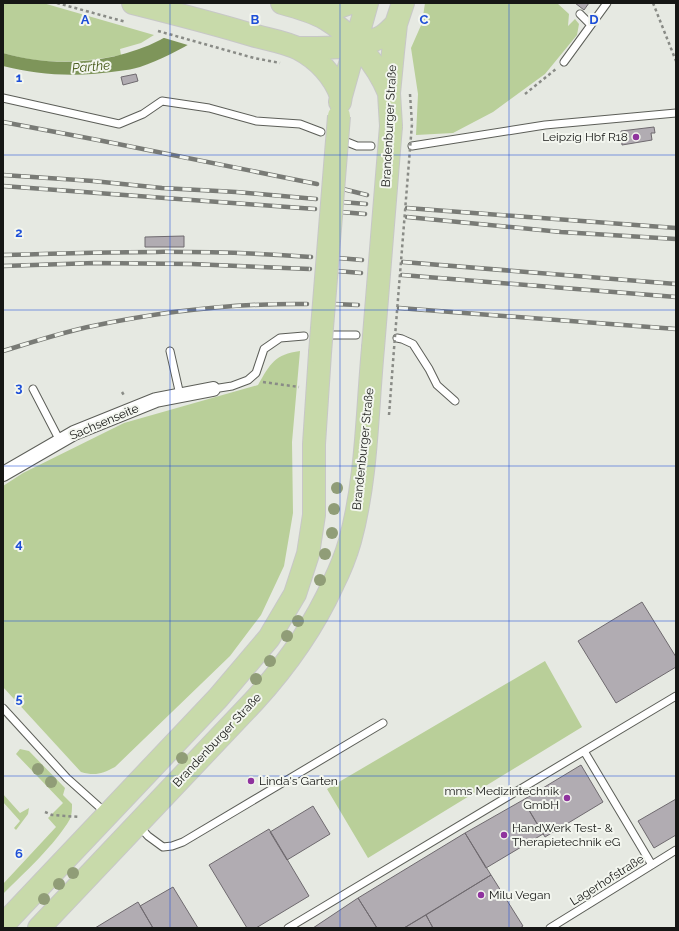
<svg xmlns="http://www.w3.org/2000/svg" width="679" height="931" viewBox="0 0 679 931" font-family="Raleway,sans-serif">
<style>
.green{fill:#b9cf99}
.water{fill:#7e955a}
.pier{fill:#e6e9e2}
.building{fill:#b1acb2;stroke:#6f6a6f}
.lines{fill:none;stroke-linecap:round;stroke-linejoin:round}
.lane-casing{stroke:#5c5e58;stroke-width:9}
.street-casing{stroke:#5c5e58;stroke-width:16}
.primary-casing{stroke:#c7c7c7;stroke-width:24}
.path{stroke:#898b86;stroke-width:2.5;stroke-dasharray:3 3;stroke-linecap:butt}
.lane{stroke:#fff;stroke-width:7}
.street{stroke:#fff;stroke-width:14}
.primary{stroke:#c8daaa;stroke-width:22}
.rail-casing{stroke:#797b76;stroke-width:4.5}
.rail{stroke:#f3f6ef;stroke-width:3;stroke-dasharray:9;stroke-linecap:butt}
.primary-bridge-casing{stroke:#c7c7c7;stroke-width:24;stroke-linecap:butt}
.path-bridge{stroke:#898b86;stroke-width:2.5;stroke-dasharray:3 3;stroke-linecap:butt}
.primary-bridge{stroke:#c8daaa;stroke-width:22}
.tree{fill:#909d77}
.grid{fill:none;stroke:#1d4ed8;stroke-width:1;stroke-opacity:0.55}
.poi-dot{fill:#8f339e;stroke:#f3f6ef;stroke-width:1.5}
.labels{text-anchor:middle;stroke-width:4;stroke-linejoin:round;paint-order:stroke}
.street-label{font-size:12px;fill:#161715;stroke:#f3f6ef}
.poi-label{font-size:12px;fill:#161715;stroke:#f3f6ef;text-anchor:start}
.water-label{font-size:13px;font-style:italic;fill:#435716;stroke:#f3f6ef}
.grid-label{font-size:13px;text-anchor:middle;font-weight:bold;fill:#1d4ed8;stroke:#f3f6ef;stroke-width:4;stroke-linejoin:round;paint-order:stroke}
</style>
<rect width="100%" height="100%" fill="#e6e9e2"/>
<!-- green -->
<path class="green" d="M 3,3 L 43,3 L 154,35 L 141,43 L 120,49 L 121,55 C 82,63 41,65 3,53 Z
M 425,3 L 557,3 L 569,14 L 568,26 L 575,19 L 579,24 L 577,35 L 545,74 L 493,112 L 453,133 L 416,135 L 418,94 L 411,48 L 422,23 Z
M 300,351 L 292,442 L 293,513 L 284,566 L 261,615 L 230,656 L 115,767 C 102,774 95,776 81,772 L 3,687 L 3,486 L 23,473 L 124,423 L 258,385 C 270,364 275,354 300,351 Z
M 545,661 L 582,727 L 368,858 L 327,789 Z
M 20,749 L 29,751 L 65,788 L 63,795 L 72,804 C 72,809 72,814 70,819 C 55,845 24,873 3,894 L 3,884 L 56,827 L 48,818 L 63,803 L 16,754 Z
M 3,794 L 20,813 L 29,808 L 28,814 L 16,830 L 14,828 L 20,821 L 3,802 Z"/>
<!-- water -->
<path class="water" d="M 183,25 L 198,39 C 180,50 160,60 140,67 C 134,69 126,70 119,71 C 80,77 41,76 3,66 L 3,53 C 53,68 113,64 160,40 C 168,36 175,30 183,25 Z"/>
<!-- pier -->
<path class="pier" d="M 205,3 L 247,3 L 200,40 L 191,46 L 161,37 L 181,23 Z"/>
<!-- building -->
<path class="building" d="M 575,3 L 589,3 L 584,10 Z
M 136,74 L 138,81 L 123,85 L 121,77 Z
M 654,127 L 655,133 L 651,133 L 652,140 L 622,145 L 621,131 Z
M 184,236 L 184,247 L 145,247 L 145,237 Z
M 642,602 L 676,657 L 676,667 L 616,703 L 578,641 Z
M 581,765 L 603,802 L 545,837 L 523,800 Z
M 676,799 L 676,835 L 654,848 L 638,821 Z
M 523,800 L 543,834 L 486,868 L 465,833 Z
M 313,806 L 330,834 L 287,860 L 270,832 Z
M 269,829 L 309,896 L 256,928 L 247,928 L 209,865 Z
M 465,833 L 491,875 L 404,928 L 377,928 L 358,898 Z
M 491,875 L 523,926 L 520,928 L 433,928 L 426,915 Z
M 173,887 L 198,928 L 153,928 L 140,906 Z
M 358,898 L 377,928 L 313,928 Z
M 138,902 L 153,928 L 95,928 Z
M 426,915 L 433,928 L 404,928 Z"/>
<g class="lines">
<!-- lane casing -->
<g class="lane-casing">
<path id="lane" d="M 580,14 L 591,25
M 564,62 L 607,3
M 3,98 L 119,124 L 143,114 L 162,101 L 209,108 L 256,121 L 300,124 L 321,132
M 347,142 L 357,146 L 371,146
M 412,146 L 545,125 L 676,113
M 332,335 L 356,335
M 397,338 L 402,339 L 413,344 L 429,369 L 437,385 L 455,401
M 170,351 L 180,395
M 33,389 L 60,441
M 213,389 L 232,386 L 248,380 L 256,373 L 264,349 L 280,338 L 304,336
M 3,708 L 67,778 L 106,813
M 584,751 L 652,865
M 139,826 L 148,836 L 163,847 L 172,846 L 183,842 L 383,723
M 288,928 L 676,696
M 550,928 L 676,850"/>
</g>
<!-- street casing -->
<g class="street-casing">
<path id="street" d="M 3,474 L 74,433 L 156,400 L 213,389"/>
</g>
<!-- primary casing -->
<g class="primary-casing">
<path id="primary" d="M 133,3 C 173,13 213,23 252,35 C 266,39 286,42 299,49 C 318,59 334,76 341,96
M 282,3 C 297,7 312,11 326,19 C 353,35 377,64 389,93
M 309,11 L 335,8 L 350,3
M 298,48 C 323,48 356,49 379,38 C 386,35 391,29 396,24
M 340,102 L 341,96 L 367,3
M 391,126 L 389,93 L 393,52 L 396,24 L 403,3
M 3,925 L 218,698 L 269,638 L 295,594 L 308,554 L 314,515 L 314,444 L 320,353
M 39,928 L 254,701 C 286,666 313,628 333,584 C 340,570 346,555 350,541 C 367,479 367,412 373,348"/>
</g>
<!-- path -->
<path class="path" d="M 57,3 L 126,22
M 653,3 L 676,61
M 158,31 L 254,58 L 280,63
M 410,94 L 412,124
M 525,94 L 556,69
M 263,382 L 299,387
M 122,392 L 125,397
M 389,415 L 394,349
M 45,812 L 52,815 L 80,817"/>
<!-- lane -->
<use href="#lane" class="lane"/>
<!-- street -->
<use href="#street" class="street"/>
<!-- primary -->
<use href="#primary" class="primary"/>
<!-- rail casing -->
<g class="rail-casing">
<path id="rail" d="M 3,122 L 103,141 L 317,184
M 3,175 L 93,181 L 162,188 L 236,192 L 316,199
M 3,186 L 315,209
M 343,189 L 367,195
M 342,202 L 366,204
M 407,208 L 676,228
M 341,212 L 365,214
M 407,217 L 561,232 L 676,239
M 3,255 C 105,252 209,249 311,257
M 338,258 L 362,260
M 403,262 L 676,284
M 3,266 L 95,263 L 192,264 L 310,269
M 337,271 L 361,273
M 402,275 L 676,297
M 334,304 L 358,305
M 399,308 L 676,329
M 3,351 C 33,342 63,332 93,326 C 164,311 235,303 307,304"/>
</g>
<!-- rail -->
<use href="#rail" class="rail"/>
<!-- primary-bridge casing -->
<g class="primary-bridge-casing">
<path id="primary-bridge" d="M 373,348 L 391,126
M 320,353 L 339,116"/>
</g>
<!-- path-bridge -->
<path class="path-bridge" d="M 394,349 L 412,124"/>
<!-- primary-bridge -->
<use href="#primary-bridge" class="primary-bridge"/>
</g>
<!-- trees -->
<g class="tree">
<circle cx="337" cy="488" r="6"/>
<circle cx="334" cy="509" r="6"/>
<circle cx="332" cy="533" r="6"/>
<circle cx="325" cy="554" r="6"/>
<circle cx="320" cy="580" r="6"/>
<circle cx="298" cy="621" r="6"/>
<circle cx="287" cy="636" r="6"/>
<circle cx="270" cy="661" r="6"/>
<circle cx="256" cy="679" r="6"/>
<circle cx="182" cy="758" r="6"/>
<circle cx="38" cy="769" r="6"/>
<circle cx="51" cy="782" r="6"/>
<circle cx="73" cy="873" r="6"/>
<circle cx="59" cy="884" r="6"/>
<circle cx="44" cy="899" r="6"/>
</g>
<!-- grid -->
<path class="grid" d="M 170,3 L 170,928M 340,3 L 340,928M 509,3 L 509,928M 3,155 L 676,155M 3,310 L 676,310M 3,466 L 676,466M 3,621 L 676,621M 3,776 L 676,776"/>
<!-- markers -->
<g class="poi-dot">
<circle cx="636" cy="137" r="4"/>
<circle cx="251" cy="781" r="4"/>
<circle cx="567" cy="798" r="4"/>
<circle cx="504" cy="835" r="4"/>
<circle cx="481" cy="895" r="4"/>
</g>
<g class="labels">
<!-- street labels -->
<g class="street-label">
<text transform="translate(389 126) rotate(-87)" y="4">Brandenburger Straße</text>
<text transform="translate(104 422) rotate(-23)" y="4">Sachsenseite</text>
<text transform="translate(363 449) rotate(-84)" y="4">Brandenburger Straße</text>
<text transform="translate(217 740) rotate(-47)" y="4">Brandenburger Straße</text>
<text transform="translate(607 880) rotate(-32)" y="4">Lagerhofstraße</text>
</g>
<!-- poi labels -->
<g class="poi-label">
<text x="628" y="141" text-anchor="end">Leipzig Hbf R18</text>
<text x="259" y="785">Linda's Garten</text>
<text x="559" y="795" text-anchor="end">mms Medizintechnik<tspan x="559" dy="14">GmbH</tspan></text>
<text x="512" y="832">HandWerk Test- &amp;<tspan x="512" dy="14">Therapietechnik eG</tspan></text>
<text x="489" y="899">Milu Vegan</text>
</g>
<!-- water labels -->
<g class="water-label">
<text transform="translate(91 66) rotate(-5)" y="5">Parthe</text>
</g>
</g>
<g class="grid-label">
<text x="85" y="24">A</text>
<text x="255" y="24">B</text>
<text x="424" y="24">C</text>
<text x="594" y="24">D</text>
<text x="19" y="82">1</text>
<text x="19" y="237">2</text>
<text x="19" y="392">3</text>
<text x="19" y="548">4</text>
<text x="19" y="703">5</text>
<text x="19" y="858">6</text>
</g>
<!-- border -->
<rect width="679" height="931" fill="none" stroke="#161715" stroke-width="8"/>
</svg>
